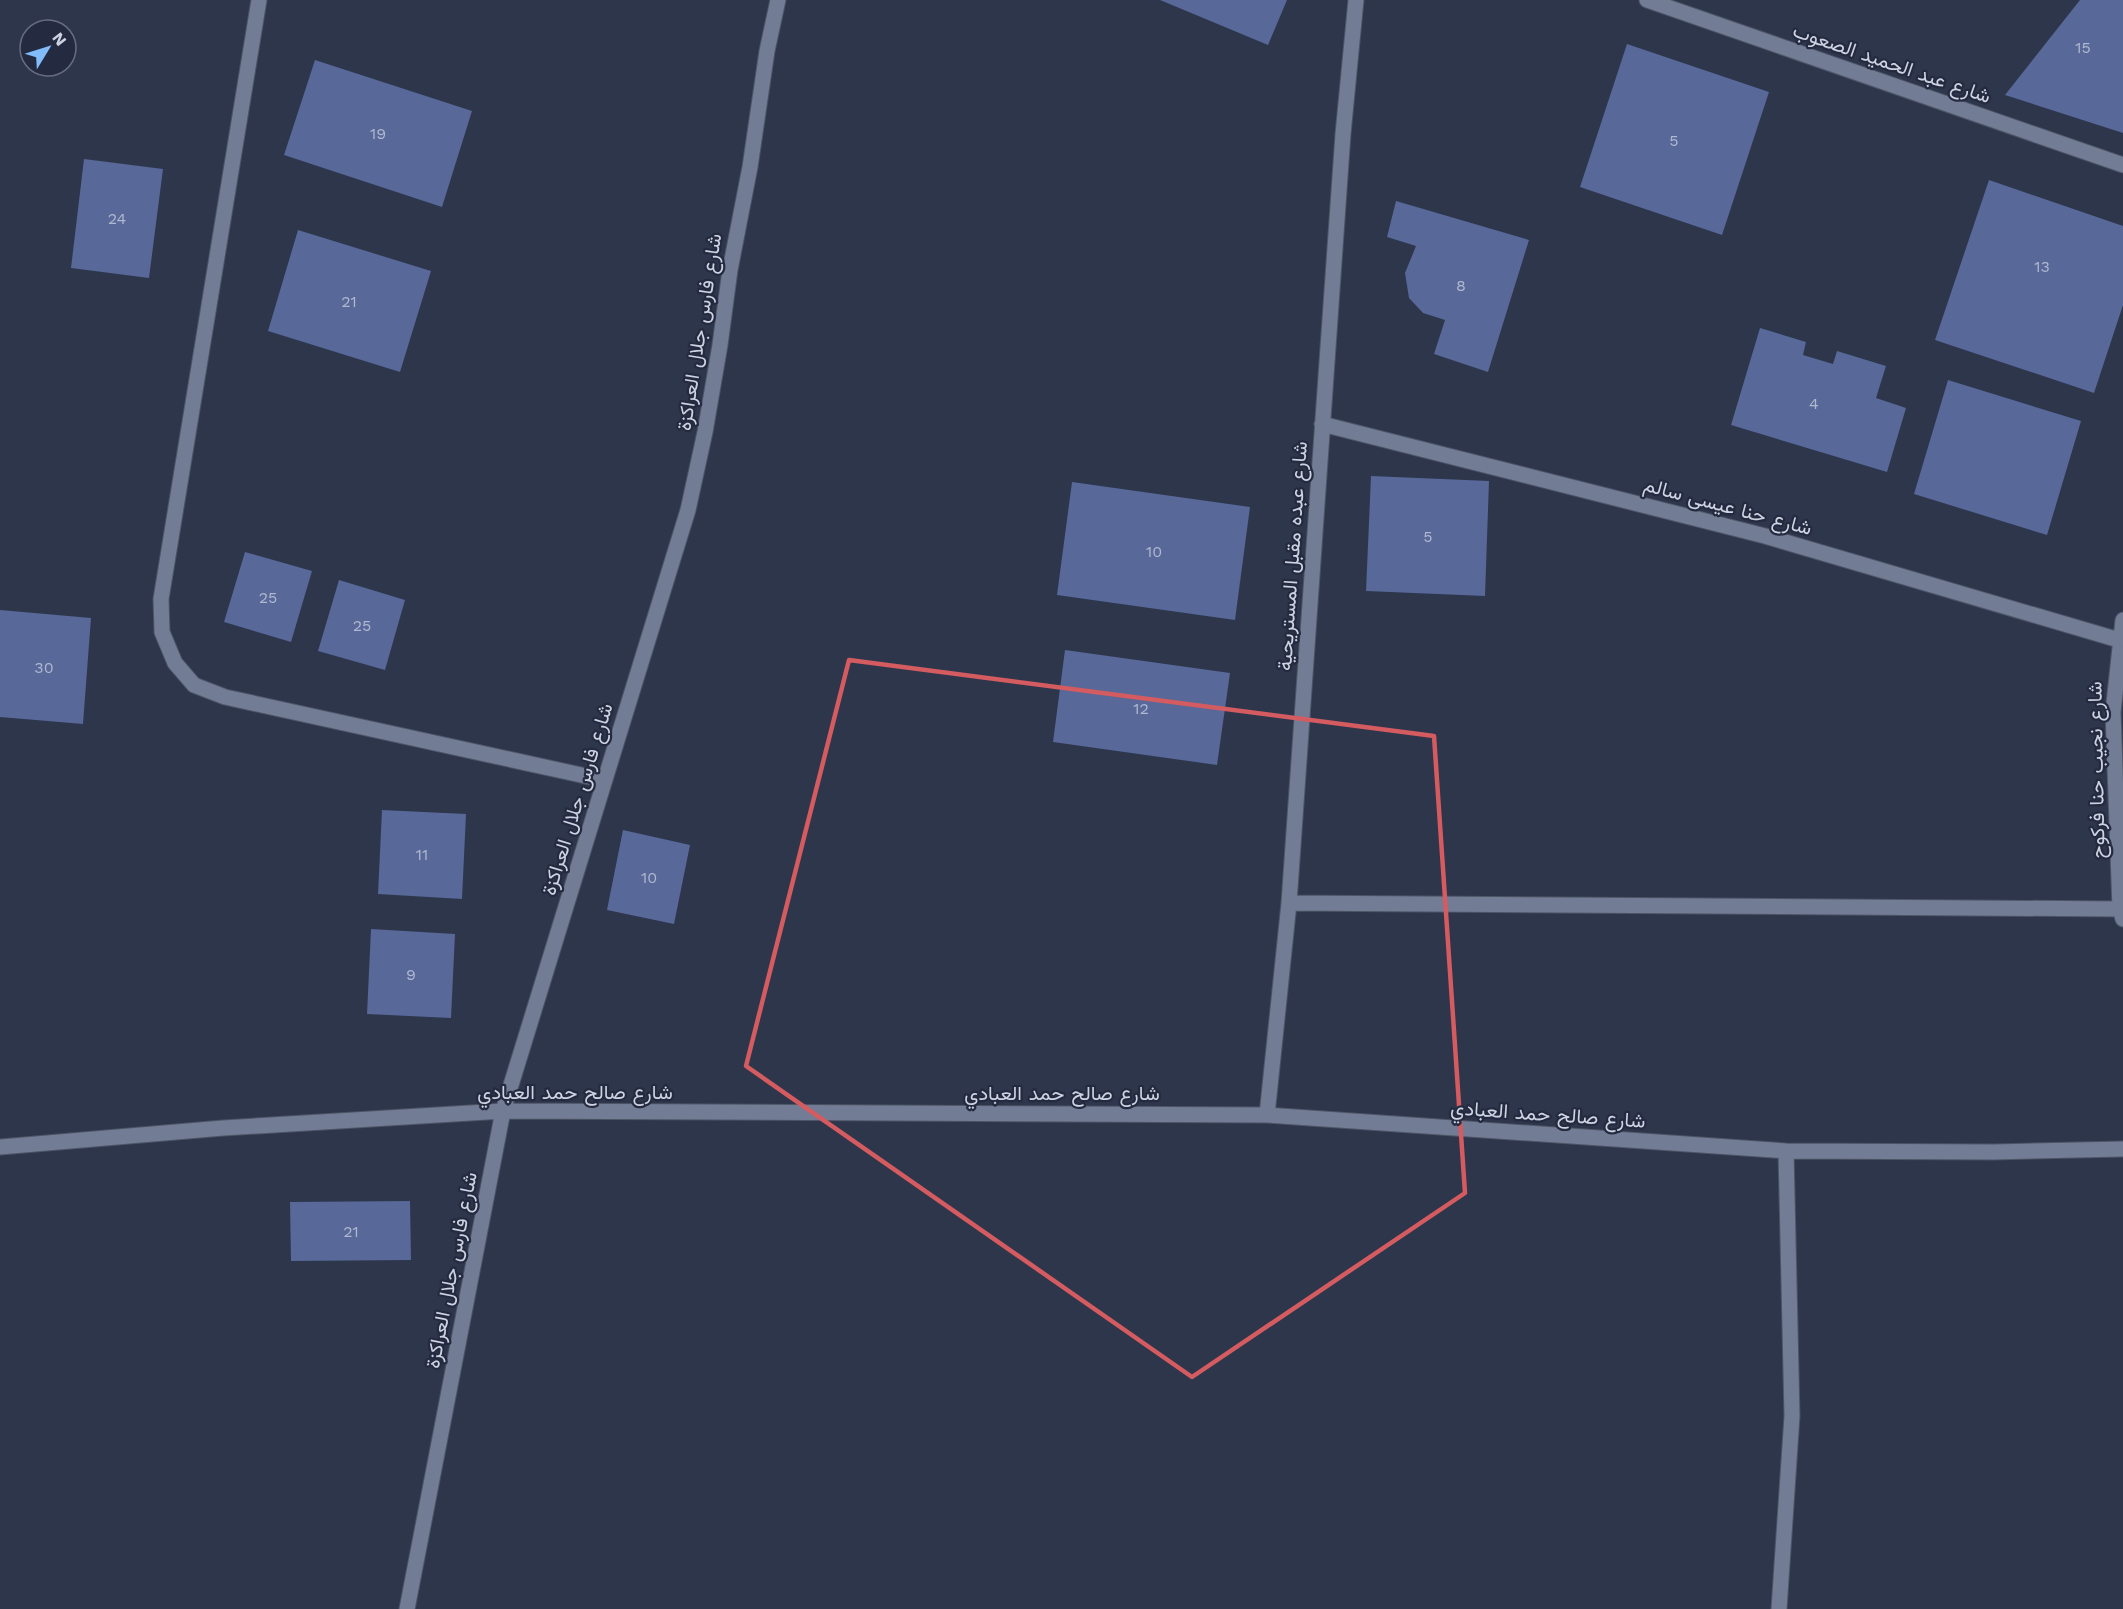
<svg xmlns="http://www.w3.org/2000/svg" width="2123" height="1609" viewBox="0 0 2123 1609" font-family="'Work Sans',Vazirmatn,sans-serif">
<style>
.building{fill:#576899}
.lines{fill:none;stroke-linecap:round;stroke-linejoin:round}
.minor-casing{stroke:#4d5466;stroke-width:17}
.minor{stroke:#727c95;stroke-width:15}
.marked{fill:none;stroke:#d45b60;stroke-width:4.5;stroke-linejoin:round}
.labels{text-anchor:middle;stroke-width:4.5;stroke-linejoin:round;paint-order:stroke}
.number-label{font-size:16px;fill:#b0b8d0}
.street-label{font-size:20px;fill:#ced3e2;stroke:#242b41}
</style>
<rect width="100%" height="100%" fill="#2e364c"/>
<!-- building -->
<path class="building" d="M 1160,0 L 1287,0 L 1268,45 Z
M 2080,0 L 2123,0 L 2123,133 L 2005,95 Z
M 1627,44 L 1769,92 L 1722,235 L 1580,187 Z
M 315,60 L 472,111 L 442,207 L 284,155 Z
M 84,159 L 163,169 L 149,278 L 71,268 Z
M 1989,180 L 2123,226 L 2123,305 L 2094,393 L 1935,340 Z
M 1396,201 L 1529,240 L 1488,372 L 1434,354 L 1445,320 L 1423,313 L 1409,298 L 1405,273 L 1416,246 L 1387,237 Z
M 298,230 L 431,271 L 400,372 L 268,331 Z
M 1760,328 L 1806,342 L 1803,355 L 1833,364 L 1837,351 L 1886,366 L 1876,398 L 1906,408 L 1887,472 L 1731,425 Z
M 1948,380 L 2081,421 L 2047,535 L 1914,494 Z
M 1371,476 L 1489,481 L 1485,596 L 1366,591 Z
M 1072,482 L 1250,507 L 1235,620 L 1057,595 Z
M 245,552 L 312,571 L 291,642 L 224,622 Z
M 339,580 L 405,600 L 385,670 L 318,651 Z
M 0,610 L 91,618 L 83,724 L 0,717 Z
M 1065,650 L 1230,673 L 1217,765 L 1053,742 Z
M 382,810 L 466,814 L 462,899 L 378,894 Z
M 623,830 L 690,845 L 674,924 L 607,910 Z
M 371,929 L 455,934 L 451,1018 L 367,1014 Z
M 410,1201 L 411,1260 L 291,1261 L 290,1202 Z"/>
<g class="lines">
<!-- minor casing -->
<g class="minor-casing">
<path id="minor" d="M 259,0 L 161,599 L 162,632 L 175,663 L 194,685 L 225,697 L 604,780
M 1647,0 L 2123,165
M 1322,424 L 1765,536 L 2119,640
M 2123,620 L 2113,712 L 2120,909 L 2123,919
M 1289,903 L 2120,909
M 1267,1115 L 1289,903 L 1343,134 L 1356,0
M 0,1147 L 223,1128 L 503,1111 L 1267,1115 L 1786,1151 L 1994,1152 L 2123,1149
M 407,1609 L 503,1111 L 688,510 L 705,432 L 720,345 L 730,270 L 750,167 L 767,51 L 778,0
M 1779,1609 L 1792,1416 L 1786,1151"/>
</g>
<!-- minor -->
<use href="#minor" class="minor"/>
</g>
<!-- marked area -->
<path class="marked" d="M 849,660 L 1434,736 L 1465,1193 L 1192,1377 L 746,1066 Z"/>
<g class="labels">
<!-- number labels -->
<g class="number-label">
<text x="2083" y="53">15</text>
<text x="378" y="139">19</text>
<text x="1674" y="146">5</text>
<text x="117" y="224">24</text>
<text x="2042" y="272">13</text>
<text x="1461" y="291">8</text>
<text x="349" y="307">21</text>
<text x="1814" y="409">4</text>
<text x="1428" y="542">5</text>
<text x="1154" y="557">10</text>
<text x="268" y="603">25</text>
<text x="362" y="631">25</text>
<text x="44" y="673">30</text>
<text x="1141" y="714">12</text>
<text x="422" y="860">11</text>
<text x="649" y="883">10</text>
<text x="411" y="980">9</text>
<text x="351" y="1237">21</text>
</g>
<!-- street labels -->
<g class="street-label">
<text transform="translate(1892 63) rotate(19)" y="7">شارع عبد الحميد الصعوب</text>
<text transform="translate(699 332) rotate(-81)" y="7">شارع فارس جلال العراكزة</text>
<text transform="translate(1728 506) rotate(15)" y="7">شارع حنا عيسى سالم</text>
<text transform="translate(1292 556) rotate(-86)" y="7">شارع عبده مقبل المستريحية</text>
<text transform="translate(2096 770) rotate(-91)" y="7">شارع نجيب حنا فركوح</text>
<text transform="translate(577 799) rotate(-73)" y="7">شارع فارس جلال العراكزة</text>
<text x="575" y="1099">شارع صالح حمد العبادي</text>
<text x="1062" y="1100">شارع صالح حمد العبادي</text>
<text transform="translate(1548 1114) rotate(4)" y="7">شارع صالح حمد العبادي</text>
<text transform="translate(451 1270) rotate(-79)" y="7">شارع فارس جلال العراكزة</text>
</g>
</g>
<!-- north arrow -->
<g transform="translate(48 48) rotate(52)"><circle r="28" fill="#242b41" stroke="#686e81" stroke-width="1.5"/>
<path d="M0-4.5L10 22L0 15L-10 22Z" fill="#82bcfa"/>
<text y="-9" font-size="16" font-weight="bold" text-anchor="middle" fill="#ced3e2">N</text>
</g>
</svg>
